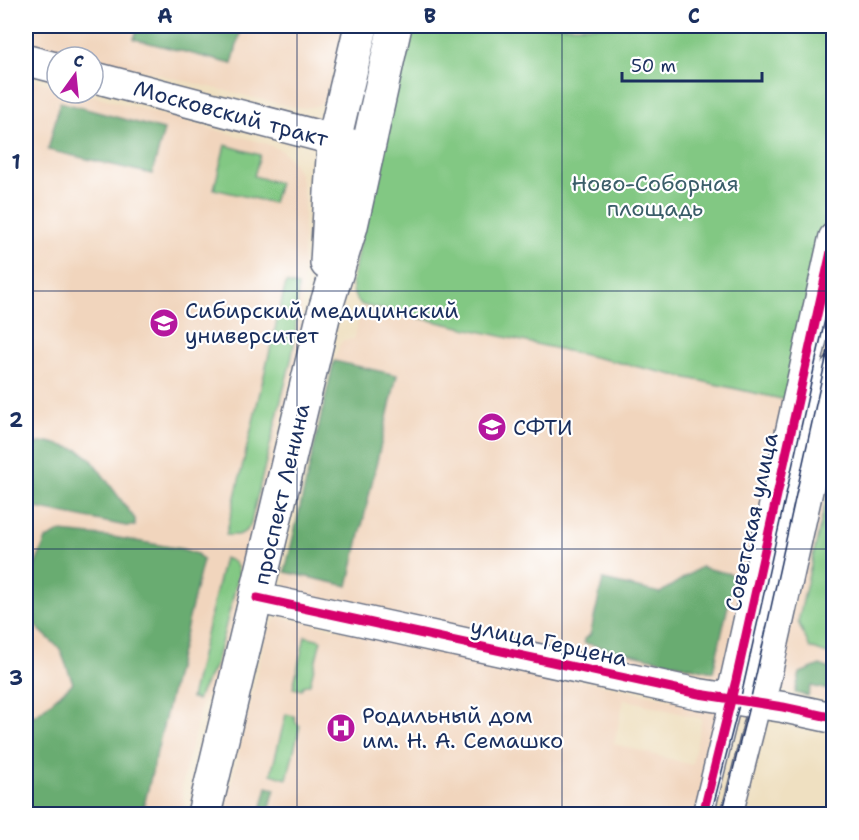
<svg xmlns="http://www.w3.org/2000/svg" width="859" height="840" viewBox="0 0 859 840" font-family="'Shantell Sans',sans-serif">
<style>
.built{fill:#f1d5bd;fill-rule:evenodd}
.green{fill:#82c883;stroke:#4e7c70;stroke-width:1.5}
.forest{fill:#69ac71;stroke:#426e68;stroke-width:1.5}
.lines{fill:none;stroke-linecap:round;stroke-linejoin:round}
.street-casing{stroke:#656d81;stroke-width:24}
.secondary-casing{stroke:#656d81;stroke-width:33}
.primary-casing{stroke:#656d81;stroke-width:36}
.street{stroke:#fff;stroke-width:21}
.secondary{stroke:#fff;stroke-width:30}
.primary{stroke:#fff;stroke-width:33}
.tram{stroke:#1b2f5e;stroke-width:1.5}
.cycleway-casing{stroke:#fff;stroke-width:13}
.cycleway{stroke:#d6006c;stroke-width:9}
.grid{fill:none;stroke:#1b2f5e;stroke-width:1.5;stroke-opacity:0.55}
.labels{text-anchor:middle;stroke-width:4.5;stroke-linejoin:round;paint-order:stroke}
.street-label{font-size:22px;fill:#1b2f5e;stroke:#fff}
.park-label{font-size:22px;fill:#3a5d69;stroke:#fff}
.poi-label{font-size:22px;fill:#1b2f5e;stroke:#fff;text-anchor:start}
.neatline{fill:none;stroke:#1b2f5e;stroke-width:2}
.grid-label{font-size:20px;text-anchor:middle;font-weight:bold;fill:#1b2f5e}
</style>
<rect width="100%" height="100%" fill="#fff"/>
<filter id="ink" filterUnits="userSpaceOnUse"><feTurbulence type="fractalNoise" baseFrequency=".0167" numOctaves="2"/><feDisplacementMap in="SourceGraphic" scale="12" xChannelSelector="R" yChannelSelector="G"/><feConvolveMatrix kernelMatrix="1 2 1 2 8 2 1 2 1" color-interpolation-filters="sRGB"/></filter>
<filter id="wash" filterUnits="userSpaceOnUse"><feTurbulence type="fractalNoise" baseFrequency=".008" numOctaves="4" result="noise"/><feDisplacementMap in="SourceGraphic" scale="24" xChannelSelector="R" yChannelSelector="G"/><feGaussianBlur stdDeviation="1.35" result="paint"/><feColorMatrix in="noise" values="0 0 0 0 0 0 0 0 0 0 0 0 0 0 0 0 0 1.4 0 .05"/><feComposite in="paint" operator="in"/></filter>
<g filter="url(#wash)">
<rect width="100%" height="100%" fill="#efe0c1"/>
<!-- built -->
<path class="built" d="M 26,26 L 344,26 L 326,96 L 323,102 L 317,106 L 304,108 L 287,106 L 26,42 Z
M 26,78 L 57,86 L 57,93 L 84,93 L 267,144 L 282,151 L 292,162 L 299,173 L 302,185 L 304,200 L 303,287 L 300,344 L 219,676 L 202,703 L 182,786 L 186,814 L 26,814 Z
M 362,305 L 786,400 L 721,689 L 289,594 L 285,588 L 285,572 L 334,361 L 340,344 L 344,340 L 354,339 Z
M 833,414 L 833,702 L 781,690 L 777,687 Z
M 280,617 L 718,709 L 697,814 L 224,814 L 267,632 L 275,620 ZM 624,699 L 702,719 L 692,765 L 614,744 Z"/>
<!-- green -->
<path class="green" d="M 404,26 L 833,26 L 833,183 L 786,400 L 362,305 C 353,298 353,291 352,281 Z
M 225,145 L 260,155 L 254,176 L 279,183 L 273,203 L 214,189 Z
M 286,283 L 298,286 L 296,330 L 292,356 L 250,526 C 243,535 238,536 226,535 Z
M 833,469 L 833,656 L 810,648 L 798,622 Z
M 224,558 C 234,561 237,563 239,574 L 216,663 L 197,700 L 191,698 Z
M 305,636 L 321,640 L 310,684 L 303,686 L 301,690 L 293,688 Z
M 286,714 L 294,716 L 296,723 L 300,726 L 287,779 L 271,774 Z"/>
<!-- forest -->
<path class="forest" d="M 138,26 L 242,26 L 232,64 L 134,39 Z
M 60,102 L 164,130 L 152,174 L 48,150 Z
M 334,361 L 397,375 L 348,586 L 285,572 Z
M 48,442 L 79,450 L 91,459 L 135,519 L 135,526 L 126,526 L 26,506 L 26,453 L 35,444 Z
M 60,532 L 113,537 L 182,549 L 197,554 L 203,560 L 142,814 L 26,814 L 26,717 L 36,715 L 73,683 L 60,649 L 28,619 L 26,611 L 26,588 L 46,539 Z
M 701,567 L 735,575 L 713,672 L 584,643 L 584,639 L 590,635 L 603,580 L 660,593 Z
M 820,665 L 833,670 L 833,691 L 811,686 L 808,696 L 795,693 L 800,673 Z
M 267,787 L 275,789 L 268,814 L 260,814 Z"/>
</g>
<g filter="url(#ink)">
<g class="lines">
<!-- street casing -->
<g class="street-casing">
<path id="street" d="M 703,814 L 731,700
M 732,814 L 760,703"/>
</g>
<!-- secondary casing -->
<g class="secondary-casing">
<path id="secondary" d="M 26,60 L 57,68
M 93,77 L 369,149
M 257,598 L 699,694 L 783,707 L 834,718
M 731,700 L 834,238
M 760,703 L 834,372"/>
</g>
<!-- primary casing -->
<g class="primary-casing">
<path id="primary" d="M 327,263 L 334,140 L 361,26
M 204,814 L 324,313 L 351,226 L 395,26"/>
</g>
<!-- street -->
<use href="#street" class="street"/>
<!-- secondary -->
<use href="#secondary" class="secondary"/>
<!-- primary -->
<use href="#primary" class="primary"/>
<!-- tram -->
<path class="tram" d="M 711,814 L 740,701 L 834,279
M 722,814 L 750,702 L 834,323"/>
<!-- cycleway casing -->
<g class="cycleway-casing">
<path id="cycleway" d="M 257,598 L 699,694 L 783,707 L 834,718
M 703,814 L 736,680 L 834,238"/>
</g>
<!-- cycleway -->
<use href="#cycleway" class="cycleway"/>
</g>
</g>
<!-- grid -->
<path class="grid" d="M 297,26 L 297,814M 562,26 L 562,814M 26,291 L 834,291M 26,549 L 834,549"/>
<!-- icons -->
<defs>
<g id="university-disc" transform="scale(1.5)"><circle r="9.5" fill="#b5179e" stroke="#fff"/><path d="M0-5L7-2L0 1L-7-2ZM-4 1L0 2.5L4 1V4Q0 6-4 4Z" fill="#fff"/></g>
<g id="hospital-disc" transform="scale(1.5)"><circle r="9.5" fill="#b5179e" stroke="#fff"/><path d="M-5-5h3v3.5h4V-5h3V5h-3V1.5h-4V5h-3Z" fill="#fff"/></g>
</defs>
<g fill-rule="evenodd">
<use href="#university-disc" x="164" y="323"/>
<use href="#university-disc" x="492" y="427"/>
<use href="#hospital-disc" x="341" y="728"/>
</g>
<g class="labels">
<!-- street labels -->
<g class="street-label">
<text transform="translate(231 113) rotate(15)" y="8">Московский тракт</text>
<text transform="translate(281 494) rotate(-77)" y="8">проспект Ленина</text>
<text transform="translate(751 522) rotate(-78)" y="8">Советская улица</text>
<text transform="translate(549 642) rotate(12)" y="8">улица Герцена</text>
</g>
<!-- park labels -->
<g class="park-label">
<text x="655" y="191">Ново-Соборная<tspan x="655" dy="25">площадь</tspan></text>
</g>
<!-- poi labels -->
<g class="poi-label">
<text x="185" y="318">Сибирский медицинский<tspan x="185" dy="25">университет</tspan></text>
<text x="513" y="435">СФТИ</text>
<text x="362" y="723">Родильный дом<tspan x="362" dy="25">им. Н. А. Семашко</tspan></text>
</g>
</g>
<!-- margin -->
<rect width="859" height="840" fill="none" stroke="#fff" stroke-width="66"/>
<!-- north arrow -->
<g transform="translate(75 75) rotate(15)"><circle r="28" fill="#ffffff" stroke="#a4acbf" stroke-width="1.5"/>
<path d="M0-4.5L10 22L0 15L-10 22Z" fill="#b5179e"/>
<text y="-9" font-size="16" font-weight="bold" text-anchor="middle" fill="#1b2f5e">С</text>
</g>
<!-- scale -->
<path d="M622 72v9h140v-9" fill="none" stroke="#1b2f5e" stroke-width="3"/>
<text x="631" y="72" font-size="18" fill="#1b2f5e" stroke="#ffffff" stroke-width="4.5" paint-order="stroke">50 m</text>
<rect x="33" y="33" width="793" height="774" class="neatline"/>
<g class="grid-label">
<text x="165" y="23">A</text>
<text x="430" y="23">B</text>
<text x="694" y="23">C</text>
<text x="16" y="169">1</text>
<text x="16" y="427">2</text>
<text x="16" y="685">3</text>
</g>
</svg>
